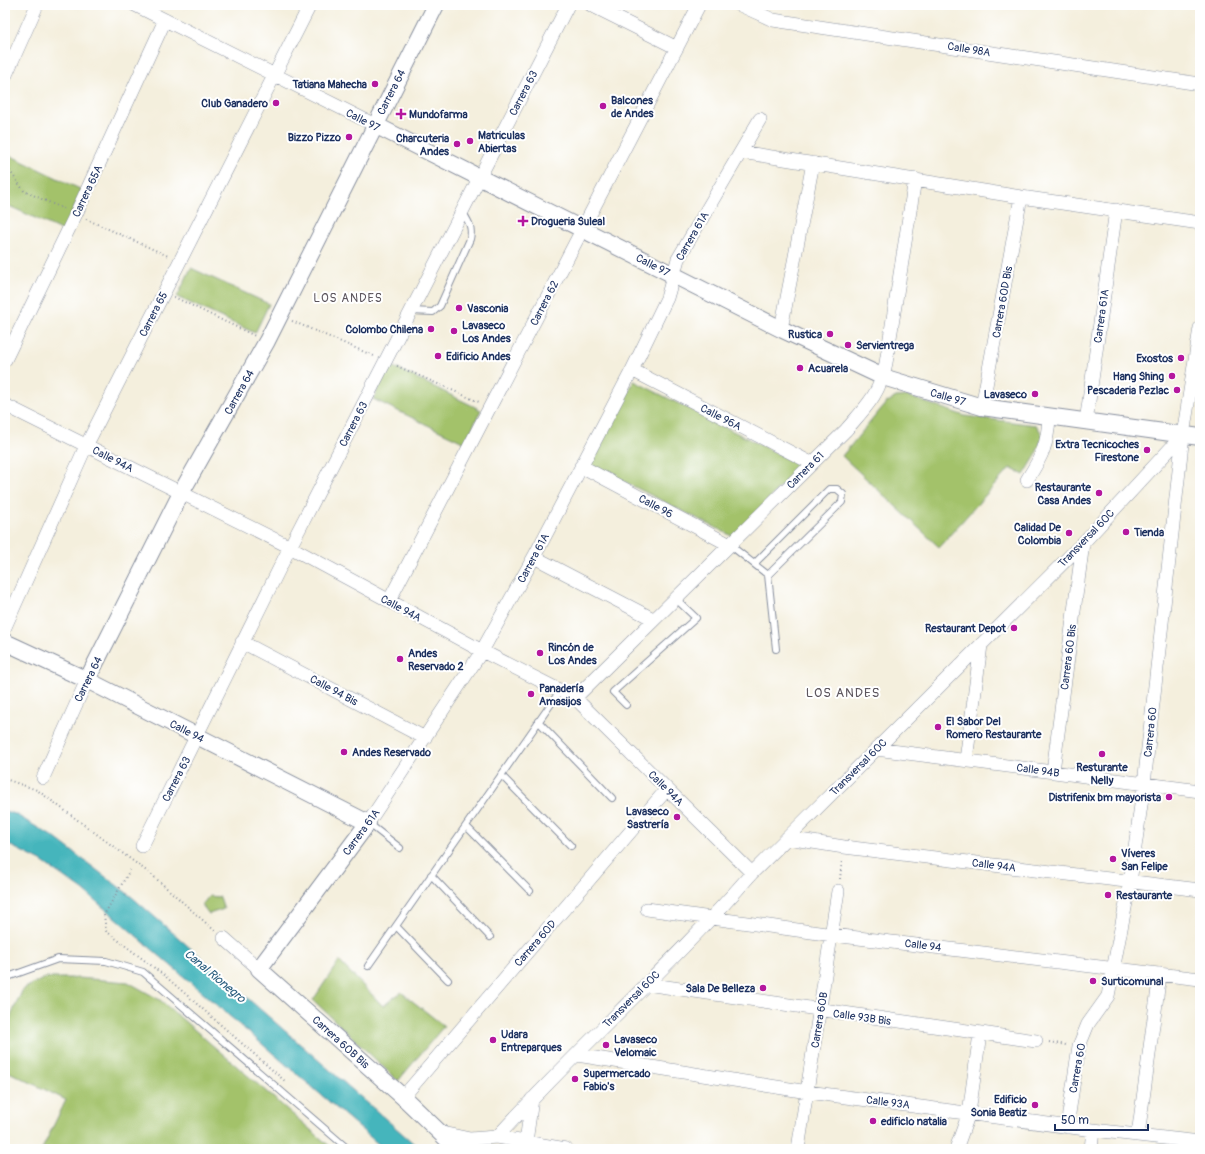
<svg xmlns="http://www.w3.org/2000/svg" width="1205" height="1154" viewBox="0 0 1205 1154" font-family="Pangolin,sans-serif">
<style>
.green{fill:#a3c26a;stroke:#5f7864}
.water{fill:#45b5bc;stroke:#30728d}
.lines{fill:none;stroke-linecap:round;stroke-linejoin:round}
.service-casing{stroke:#888f9e;stroke-width:8}
.minor-casing{stroke:#888f9e;stroke-width:14}
.tertiary-casing{stroke:#888f9e;stroke-width:18}
.path{stroke:#888f9e;stroke-width:2;stroke-dasharray:1 3;stroke-linecap:butt}
.service{stroke:#fff;stroke-width:6}
.minor{stroke:#fff;stroke-width:13}
.tertiary{stroke:#fff;stroke-width:16}
.poi-dot{fill:#b5179e;stroke:#fff;stroke-width:1.5}
.labels{text-anchor:middle;stroke-width:4;stroke-linejoin:round;paint-order:stroke}
.street-label{font-size:11px;fill:#1b2f5e;stroke:#fff}
.poi-label{font-size:11px;font-weight:bold;fill:#1b2f5e;stroke:#fff;text-anchor:start}
.neighbourhood-label{font-size:12px;letter-spacing:1px;fill:#5c555d;stroke:#fff}
.water-label{font-size:12px;font-style:italic;fill:#2a5e7f;stroke:#fff}
.quarter-label{font-size:13px;letter-spacing:1px;fill:#5c555d;stroke:#fff}
</style>
<rect width="100%" height="100%" fill="#fff"/>
<filter id="ink" filterUnits="userSpaceOnUse"><feTurbulence type="fractalNoise" baseFrequency=".025" numOctaves="2"/><feDisplacementMap in="SourceGraphic" scale="8" xChannelSelector="R" yChannelSelector="G"/><feConvolveMatrix kernelMatrix="1 2 1 2 8 2 1 2 1" color-interpolation-filters="sRGB"/></filter>
<filter id="wash" filterUnits="userSpaceOnUse"><feTurbulence type="fractalNoise" baseFrequency=".012" numOctaves="4" result="noise"/><feDisplacementMap in="SourceGraphic" scale="16" xChannelSelector="R" yChannelSelector="G"/><feGaussianBlur stdDeviation="0.9" result="paint"/><feColorMatrix in="noise" values="0 0 0 0 0 0 0 0 0 0 0 0 0 0 0 0 0 1.4 0 .05"/><feComposite in="paint" operator="in"/></filter>
<g filter="url(#wash)">
<rect width="100%" height="100%" fill="#f4efdd"/>
<!-- green -->
<path class="green" d="M 5,153 L 82,190 L 63,231 L 5,204 Z
M 191,268 L 269,304 L 255,333 L 177,297 Z
M 390,365 L 481,410 L 465,443 L 373,399 Z
M 634,381 L 800,465 L 734,537 L 589,464 Z
M 907,396 L 965,416 L 1036,425 L 1043,435 L 1035,457 L 1024,475 L 1010,468 L 939,547 L 842,456 L 886,403 L 896,397 Z
M 209,896 L 220,897 L 224,909 L 209,914 L 202,905 Z
M 339,961 L 383,1006 L 401,992 L 444,1026 L 398,1081 L 313,1000 Z
M 45,978 L 78,978 L 128,982 L 160,1000 L 333,1149 L 42,1149 L 66,1100 L 5,1070 L 5,1029 L 23,989 Z"/>
<!-- water -->
<path class="water" d="M 5,811 L 15,814 L 55,838 L 132,897 L 420,1149 L 384,1149 L 83,890 L 41,861 L 5,843 Z"/>
</g>
<g filter="url(#ink)">
<g class="lines">
<!-- service casing -->
<g class="service-casing">
<path id="service" d="M 411,311 L 433,312 L 440,306 L 470,239 C 473,227 468,221 462,211
M 730,545 L 768,575 L 776,649
M 754,564 L 829,489 L 837,489 L 843,494 L 842,502 L 768,575
M 626,705 L 613,692 L 696,618 L 675,598
M 538,721 L 612,798
M 501,775 L 571,846
M 368,823 L 400,848
M 466,826 L 530,891
M 431,875 L 490,937
M 396,926 L 448,980
M 368,966 L 560,691
M 5,978 L 58,959 L 106,961 L 143,972 L 348,1149"/>
</g>
<!-- minor casing -->
<g class="minor-casing">
<path id="minor" d="M 135,5 L 375,125
M 591,5 L 677,48
M 740,5 L 773,20 L 1200,84
M 5,77 L 37,5
M 741,152 L 1021,197 L 1200,223
M 781,329 L 813,163
M 5,360 L 76,214 L 165,20
M 632,370 L 811,463
M 5,405 L 290,547 L 482,651 L 575,698 L 752,873
M 982,407 L 1021,197
M 1086,422 L 1116,210
M 581,466 L 730,545
M 1027,480 C 1042,456 1048,445 1049,416
M 534,557 L 653,619
M 389,601 L 699,5
M 5,627 L 86,446 L 310,5
M 242,642 L 425,738
M 575,698 L 846,430 C 866,407 880,394 886,363 L 915,179
M 876,749 L 1200,791
M 966,760 L 981,645
M 1053,771 L 1083,543
M 43,778 L 87,680
M 368,823 L 482,651 L 534,557 L 632,370 L 667,298 L 678,259 L 760,119
M 787,838 L 844,847 L 1200,890
M 142,846 L 290,547 L 568,5
M 647,909 L 833,935 L 1200,979
M 224,938 L 259,969
M 646,984 L 1036,1041
M 577,1055 L 808,1092 L 1093,1130 L 1200,1142
M 403,1097 L 667,789
M 1067,1127 L 1079,1046 L 1088,1024 L 1108,996 L 1130,882 L 1144,784 L 1183,435 L 1200,328
M 442,1133 L 470,1139 L 497,1137 C 579,1047 672,965 752,873 L 1083,543 L 1183,435
M 1138,1135 L 1160,974
M 497,1137 L 566,1149
M 525,1149 L 532,1099
M 798,1149 L 838,891
M 956,1149 L 969,1113 L 980,1034
M 1091,1149 L 1093,1130"/>
</g>
<!-- tertiary casing -->
<g class="tertiary-casing">
<path id="tertiary" d="M 375,125 L 781,329 L 883,377 L 982,407 L 1200,437
M 5,642 L 87,680 L 368,823 L 259,969 L 403,1097 L 457,1149
M 87,680 L 181,493 L 267,341 L 436,5"/>
</g>
<!-- path -->
<path class="path" d="M 5,164 L 24,191 L 64,209
M 86,219 L 168,256
M 174,297 L 255,336
M 292,321 L 374,356
M 397,366 L 479,402
M 5,779 L 37,790 L 152,875 L 215,931
M 130,870 L 104,915 L 106,931 L 165,976 L 286,1082
M 840,879 L 842,860
M 1049,1042 L 1066,1045
M 357,1145 L 361,1149"/>
<!-- service -->
<use href="#service" class="service"/>
<!-- minor -->
<use href="#minor" class="minor"/>
<!-- tertiary -->
<use href="#tertiary" class="tertiary"/>
</g>
</g>
<!-- markers -->
<g class="poi-dot">
<circle cx="375" cy="84" r="4"/>
<circle cx="276" cy="103" r="4"/>
<circle cx="603" cy="106" r="4"/>
<path d="M399 108h4v4h4v4h-4v4h-4v-4h-4v-4h4z"/>
<circle cx="349" cy="137" r="4"/>
<circle cx="470" cy="141" r="4"/>
<circle cx="457" cy="144" r="4"/>
<path d="M521 215h4v4h4v4h-4v4h-4v-4h-4v-4h4z"/>
<circle cx="459" cy="308" r="4"/>
<circle cx="431" cy="329" r="4"/>
<circle cx="454" cy="331" r="4"/>
<circle cx="830" cy="334" r="4"/>
<circle cx="848" cy="345" r="4"/>
<circle cx="438" cy="356" r="4"/>
<circle cx="1181" cy="358" r="4"/>
<circle cx="800" cy="368" r="4"/>
<circle cx="1172" cy="376" r="4"/>
<circle cx="1177" cy="390" r="4"/>
<circle cx="1035" cy="394" r="4"/>
<circle cx="1147" cy="450" r="4"/>
<circle cx="1099" cy="493" r="4"/>
<circle cx="1126" cy="532" r="4"/>
<circle cx="1069" cy="533" r="4"/>
<circle cx="1014" cy="628" r="4"/>
<circle cx="540" cy="653" r="4"/>
<circle cx="400" cy="659" r="4"/>
<circle cx="531" cy="694" r="4"/>
<circle cx="938" cy="727" r="4"/>
<circle cx="344" cy="752" r="4"/>
<circle cx="1102" cy="754" r="4"/>
<circle cx="1169" cy="797" r="4"/>
<circle cx="677" cy="817" r="4"/>
<circle cx="1113" cy="859" r="4"/>
<circle cx="1108" cy="895" r="4"/>
<circle cx="1093" cy="981" r="4"/>
<circle cx="763" cy="988" r="4"/>
<circle cx="493" cy="1040" r="4"/>
<circle cx="606" cy="1045" r="4"/>
<circle cx="575" cy="1079" r="4"/>
<circle cx="1035" cy="1105" r="4"/>
<circle cx="873" cy="1121" r="4"/>
</g>
<g class="labels">
<!-- street labels -->
<g class="street-label">
<text transform="translate(969 49) rotate(9)" y="4">Calle 98A</text>
<text transform="translate(391 92) rotate(-63)" y="4">Carrera 64</text>
<text transform="translate(523 93) rotate(-63)" y="4">Carrera 63</text>
<text transform="translate(363 120) rotate(27)" y="4">Calle 97</text>
<text transform="translate(87 191) rotate(-65)" y="4">Carrera 65A</text>
<text transform="translate(692 236) rotate(-60)" y="4">Carrera 61A</text>
<text transform="translate(653 265) rotate(27)" y="4">Calle 97</text>
<text transform="translate(1002 302) rotate(-80)" y="4">Carrera 60D Bis</text>
<text transform="translate(544 303) rotate(-63)" y="4">Carrera 62</text>
<text transform="translate(153 314) rotate(-63)" y="4">Carrera 65</text>
<text transform="translate(1101 316) rotate(-82)" y="4">Carrera 61A</text>
<text transform="translate(239 392) rotate(-61)" y="4">Carrera 64</text>
<text transform="translate(948 397) rotate(16)" y="4">Calle 97</text>
<text transform="translate(721 417) rotate(27)" y="4">Calle 96A</text>
<text transform="translate(353 424) rotate(-63)" y="4">Carrera 63</text>
<text transform="translate(113 459) rotate(27)" y="4">Calle 94A</text>
<text transform="translate(805 470) rotate(-45)" y="4">Carrera 61</text>
<text transform="translate(656 506) rotate(28)" y="4">Calle 96</text>
<text transform="translate(1086 538) rotate(-46)" y="4">Transversal 60C</text>
<text transform="translate(533 558) rotate(-62)" y="4">Carrera 61A</text>
<text transform="translate(401 608) rotate(28)" y="4">Calle 94A</text>
<text transform="translate(1068 657) rotate(-83)" y="4">Carrera 60 Bis</text>
<text transform="translate(88 679) rotate(-64)" y="4">Carrera 64</text>
<text transform="translate(334 690) rotate(28)" y="4">Calle 94 Bis</text>
<text transform="translate(187 731) rotate(27)" y="4">Calle 94</text>
<text transform="translate(1150 732) rotate(-84)" y="4">Carrera 60</text>
<text transform="translate(858 767) rotate(-45)" y="4">Transversal 60C</text>
<text transform="translate(1038 770) rotate(8)" y="4">Calle 94B</text>
<text transform="translate(176 779) rotate(-63)" y="4">Carrera 63</text>
<text transform="translate(666 788) rotate(45)" y="4">Calle 94A</text>
<text transform="translate(361 832) rotate(-54)" y="4">Carrera 61A</text>
<text transform="translate(994 865) rotate(7)" y="4">Calle 94A</text>
<text transform="translate(535 943) rotate(-49)" y="4">Carrera 60D</text>
<text transform="translate(923 945) rotate(7)" y="4">Calle 94</text>
<text transform="translate(631 999) rotate(-45)" y="4">Transversal 60C</text>
<text transform="translate(862 1017) rotate(8)" y="4">Calle 93B Bis</text>
<text transform="translate(819 1020) rotate(-81)" y="4">Carrera 60B</text>
<text transform="translate(341 1042) rotate(42)" y="4">Carrera 60B Bis</text>
<text transform="translate(1077 1068) rotate(-80)" y="4">Carrera 60</text>
<text transform="translate(888 1102) rotate(7)" y="4">Calle 93A</text>
</g>
<!-- poi labels -->
<g class="poi-label">
<text x="367" y="88" text-anchor="end">Tatiana Mahecha</text>
<text x="611" y="104">Balcones<tspan x="611" dy="13">de Andes</tspan></text>
<text x="268" y="107" text-anchor="end">Club Ganadero</text>
<text x="409" y="118">Mundofarma</text>
<text x="478" y="139">Matriculas<tspan x="478" dy="13">Abiertas</tspan></text>
<text x="341" y="141" text-anchor="end">Bizzo Pizzo</text>
<text x="449" y="142" text-anchor="end">Charcuteria<tspan x="449" dy="13">Andes</tspan></text>
<text x="531" y="225">Drogueria Suleal</text>
<text x="467" y="312">Vasconia</text>
<text x="462" y="329">Lavaseco<tspan x="462" dy="13">Los Andes</tspan></text>
<text x="423" y="333" text-anchor="end">Colombo Chilena</text>
<text x="822" y="338" text-anchor="end">Rustica</text>
<text x="856" y="349">Servientrega</text>
<text x="446" y="360">Edificio Andes</text>
<text x="1173" y="362" text-anchor="end">Exostos</text>
<text x="808" y="372">Acuarela</text>
<text x="1164" y="380" text-anchor="end">Hang Shing</text>
<text x="1169" y="394" text-anchor="end">Pescaderia Pezlac</text>
<text x="1027" y="398" text-anchor="end">Lavaseco</text>
<text x="1139" y="448" text-anchor="end">Extra Tecnicoches<tspan x="1139" dy="13">Firestone</tspan></text>
<text x="1091" y="491" text-anchor="end">Restaurante<tspan x="1091" dy="13">Casa Andes</tspan></text>
<text x="1061" y="531" text-anchor="end">Calidad De<tspan x="1061" dy="13">Colombia</tspan></text>
<text x="1134" y="536">Tienda</text>
<text x="1006" y="632" text-anchor="end">Restaurant Depot</text>
<text x="548" y="651">Rincón de<tspan x="548" dy="13">Los Andes</tspan></text>
<text x="408" y="657">Andes<tspan x="408" dy="13">Reservado 2</tspan></text>
<text x="539" y="692">Panadería<tspan x="539" dy="13">Amasijos</tspan></text>
<text x="946" y="725">El Sabor Del<tspan x="946" dy="13">Romero Restaurante</tspan></text>
<text x="352" y="756">Andes Reservado</text>
<text x="1102" y="771" text-anchor="middle">Resturante<tspan x="1102" dy="13">Nelly</tspan></text>
<text x="1161" y="801" text-anchor="end">Distrifenix bm mayorista</text>
<text x="669" y="815" text-anchor="end">Lavaseco<tspan x="669" dy="13">Sastrería</tspan></text>
<text x="1121" y="857">Víveres<tspan x="1121" dy="13">San Felipe</tspan></text>
<text x="1116" y="899">Restaurante</text>
<text x="1101" y="985">Surticomunal</text>
<text x="755" y="992" text-anchor="end">Sala De Belleza</text>
<text x="501" y="1038">Udara<tspan x="501" dy="13">Entreparques</tspan></text>
<text x="614" y="1043">Lavaseco<tspan x="614" dy="13">Velomaic</tspan></text>
<text x="583" y="1077">Supermercado<tspan x="583" dy="13">Fabio's</tspan></text>
<text x="1027" y="1103" text-anchor="end">Edificio<tspan x="1027" dy="13">Sonia Beatiz</tspan></text>
<text x="881" y="1125">edificlo natalia</text>
</g>
<!-- neighbourhood labels -->
<g class="neighbourhood-label">
<text x="348" y="302">LOS ANDES</text>
</g>
<!-- water labels -->
<g class="water-label">
<text transform="translate(215 976) rotate(40)" y="4">Canal Rionegro</text>
</g>
<!-- quarter labels -->
<g class="quarter-label">
<text x="843" y="697">LOS ANDES</text>
</g>
</g>
<!-- margin -->
<rect width="1205" height="1154" fill="none" stroke="#fff" stroke-width="20"/>
<!-- scale -->
<path d="M1055 1124v6h93v-6" fill="none" stroke="#1b2f5e" stroke-width="2"/>
<text x="1061" y="1124" font-size="12" fill="#1b2f5e" stroke="#ffffff" stroke-width="3" paint-order="stroke">50 m</text>
</svg>
